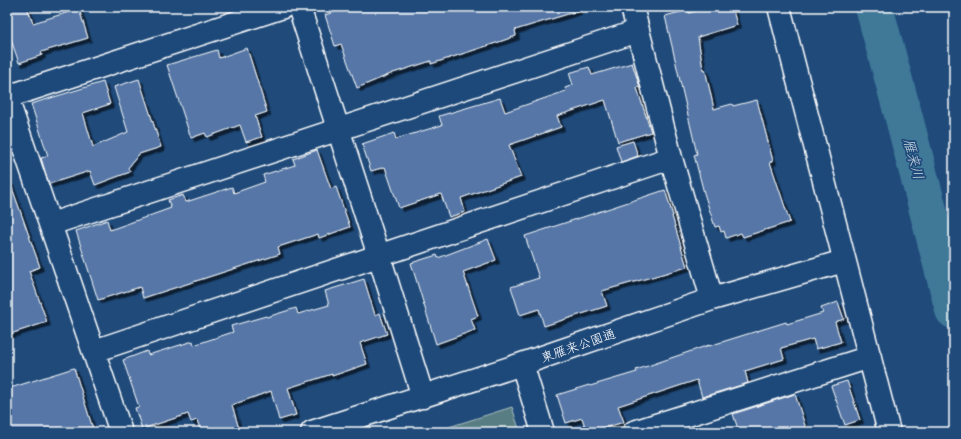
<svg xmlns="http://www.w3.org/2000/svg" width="961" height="439" viewBox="0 0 961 439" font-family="'Architects Daughter','Klee One',sans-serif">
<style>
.green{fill:#587e83;stroke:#acbec1}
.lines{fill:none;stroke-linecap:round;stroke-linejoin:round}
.river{stroke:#3f7898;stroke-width:38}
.building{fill:#5476a6;stroke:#fff;filter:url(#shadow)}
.minor-casing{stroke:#fff;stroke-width:25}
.minor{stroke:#1f4a7a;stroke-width:22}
.labels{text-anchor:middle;stroke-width:3.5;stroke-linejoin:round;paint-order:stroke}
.street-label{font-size:13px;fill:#fff;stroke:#1f4a7a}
.water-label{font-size:14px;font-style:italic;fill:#cfdde5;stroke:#1f4a7a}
</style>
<defs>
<filter id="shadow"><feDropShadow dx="3.5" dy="3.5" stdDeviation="0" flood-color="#0009"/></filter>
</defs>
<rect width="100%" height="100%" fill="#1f4a7a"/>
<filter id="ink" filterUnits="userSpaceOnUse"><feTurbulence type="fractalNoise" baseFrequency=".025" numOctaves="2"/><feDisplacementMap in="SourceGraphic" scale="8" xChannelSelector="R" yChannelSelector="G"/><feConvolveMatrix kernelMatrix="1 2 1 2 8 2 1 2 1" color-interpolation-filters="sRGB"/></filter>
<g filter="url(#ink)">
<!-- green -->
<path class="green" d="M 512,407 L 520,432 L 433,432 Z"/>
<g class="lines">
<!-- river -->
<path class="river" d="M 874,7 L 904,118 L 954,310"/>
</g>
<!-- building -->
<path class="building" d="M 7,7 L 27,7 L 33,23 L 79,9 L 88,38 L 41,52 L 42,55 L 19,63 L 7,28 Z
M 350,7 L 578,7 L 578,11 L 515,30 L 516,36 L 496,43 L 431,64 L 431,61 L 393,73 L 357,88 L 341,44 L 335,46 L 325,15 Z
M 710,7 L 732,7 L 737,25 L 698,37 L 703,70 L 705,69 L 714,109 L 732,104 L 733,106 L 757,100 L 773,161 L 770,162 L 790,222 L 743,237 L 741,233 L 726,238 L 724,231 L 721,232 L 719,226 L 715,227 L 704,193 L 694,155 L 697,154 L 665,16 L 688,10 L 689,13 Z
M 247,48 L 267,112 L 255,116 L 262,137 L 246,142 L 240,125 L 207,137 L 205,133 L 191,138 L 167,65 L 217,50 L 219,58 Z
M 632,63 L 640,87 L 637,88 L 651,132 L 618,142 L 605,100 L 557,116 L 561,127 L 509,145 L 521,177 L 461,198 L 465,212 L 449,217 L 441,194 L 399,208 L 385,167 L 371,171 L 362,144 L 394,133 L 396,139 L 442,125 L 439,116 L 500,98 L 505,112 L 566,91 L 565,88 L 573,85 L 569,73 L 589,67 L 592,75 Z
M 139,79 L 161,147 L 139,154 L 128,168 L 130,172 L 95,185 L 90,171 L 49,184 L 41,158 L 48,156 L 31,104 L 103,82 L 110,104 L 83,113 L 93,147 L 128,132 L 114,87 Z
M 633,141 L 638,156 L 621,162 L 616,146 Z
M 317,150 L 331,189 L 336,187 L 350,227 L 319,238 L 318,234 L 278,247 L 280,254 L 143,298 L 140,287 L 98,300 L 76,231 L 107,220 L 110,230 L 171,208 L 168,200 L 183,195 L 186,202 L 232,187 L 234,193 L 265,182 L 263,175 L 295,165 L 293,159 Z
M 7,182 L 10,182 L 40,267 L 29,271 L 47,322 L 7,335 Z
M 665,190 L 673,216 L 672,216 L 687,267 L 602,291 L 607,306 L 544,326 L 539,309 L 520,315 L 511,287 L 539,278 L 525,236 Z
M 488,239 L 496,260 L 463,272 L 478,316 L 471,319 L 475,330 L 436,344 L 411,263 L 437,255 L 438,258 Z
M 364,279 L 375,315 L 380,313 L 387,334 L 360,343 L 367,364 L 332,376 L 332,374 L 288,388 L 296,415 L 279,420 L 271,391 L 232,405 L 240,432 L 201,432 L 197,420 L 191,422 L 188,414 L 142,429 L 135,408 L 139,407 L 123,360 L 147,351 L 148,355 L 193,341 L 194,345 L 233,332 L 231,326 L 266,316 L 267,317 L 296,308 L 298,314 L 329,305 L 325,291 Z
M 838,302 L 844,319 L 835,322 L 841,342 L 816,349 L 813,339 L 781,348 L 784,359 L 745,371 L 748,383 L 702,397 L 697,380 L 618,406 L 624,422 L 607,427 L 587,432 L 582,418 L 566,423 L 557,395 L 589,385 L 590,386 L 637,372 L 636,370 L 709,345 L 709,346 L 786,322 L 787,324 L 823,313 L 821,308 Z
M 74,368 L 94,432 L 7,432 L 7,389 Z
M 847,381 L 860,420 L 845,425 L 831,386 Z
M 795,394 L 807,432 L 739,432 L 733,414 Z"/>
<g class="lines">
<!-- minor casing -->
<g class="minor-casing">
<path id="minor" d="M 299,7 L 379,256 L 423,397
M 632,7 L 671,158 L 712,299
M 779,7 L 889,432
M 7,97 L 283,7
M 7,98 L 121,432
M 51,224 L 638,31
M 94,351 L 671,158
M 522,364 L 543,432
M 312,432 L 522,364 L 712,299 L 844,261
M 634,432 L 870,357"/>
</g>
<!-- minor -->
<use href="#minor" class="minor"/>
</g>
</g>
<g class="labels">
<!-- street labels -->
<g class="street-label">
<text transform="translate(578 345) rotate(-19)" y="5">東雁来公園通</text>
</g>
<!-- water labels -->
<g class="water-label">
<text transform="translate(914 159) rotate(75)" y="5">雁来川</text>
</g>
</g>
<!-- margin -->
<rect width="961" height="439" fill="none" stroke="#1f4a7a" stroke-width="24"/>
<rect x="12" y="12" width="937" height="415" fill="none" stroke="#fff" stroke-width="1.5" filter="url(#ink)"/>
</svg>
